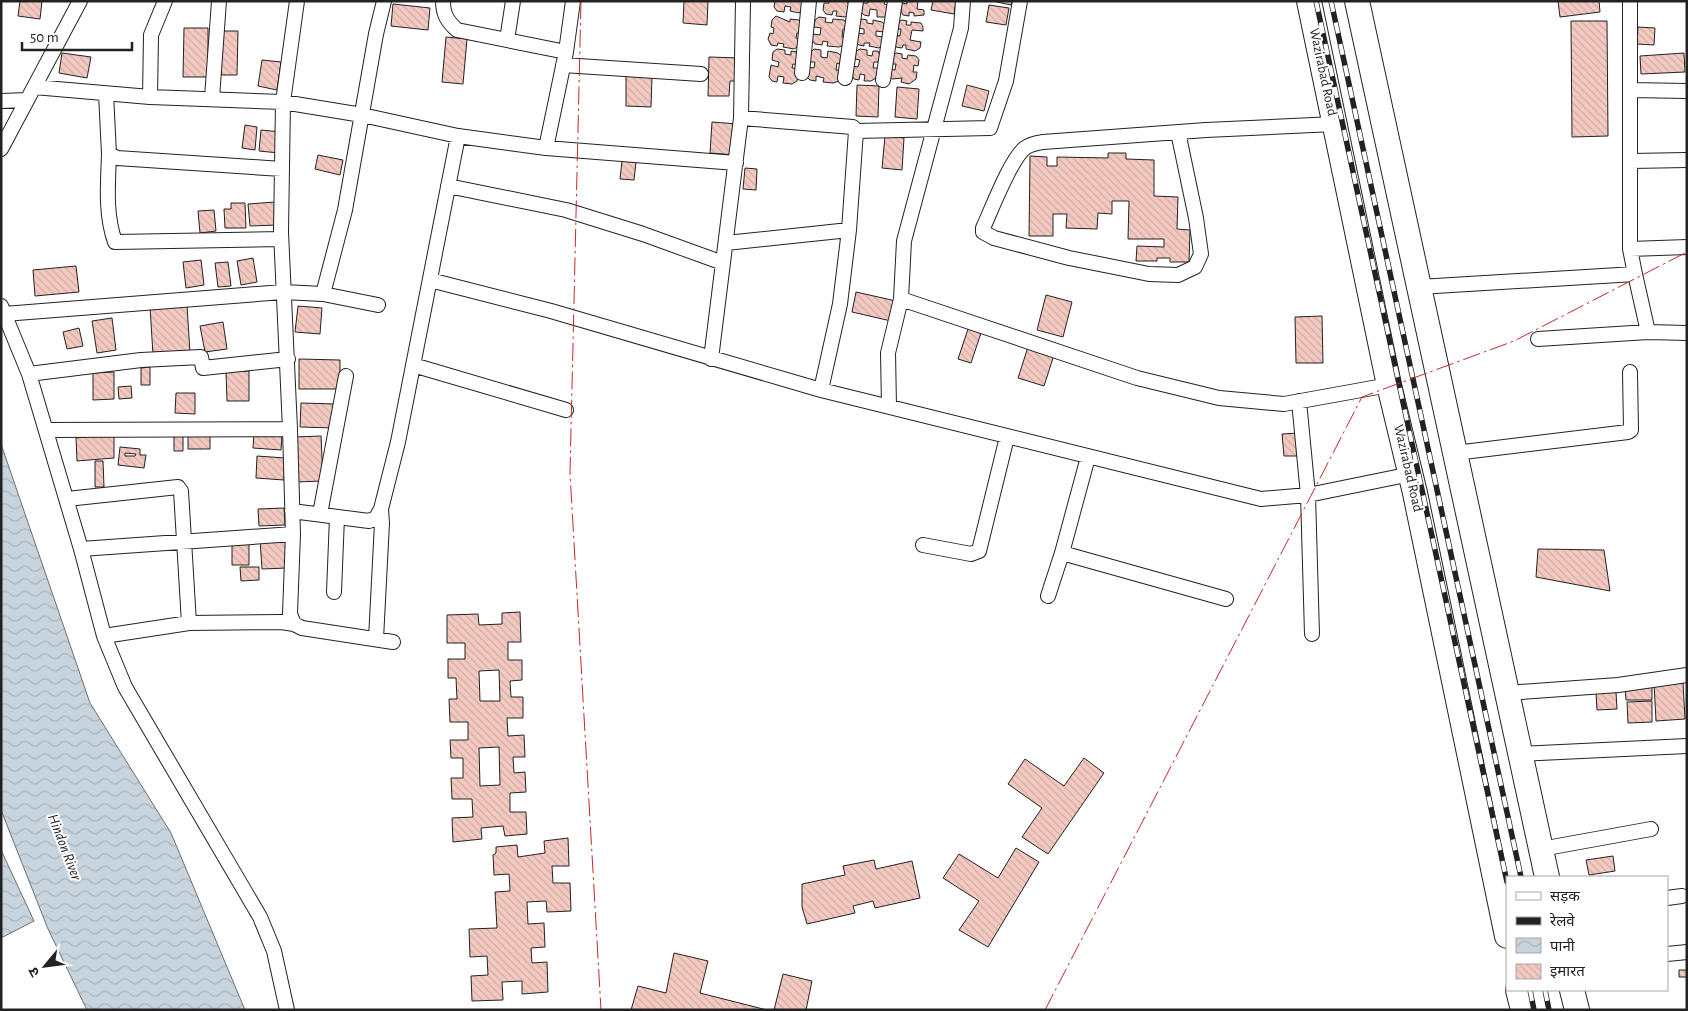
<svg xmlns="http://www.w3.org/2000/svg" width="1688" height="1011" viewBox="0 0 1688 1011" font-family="'Alegreya Sans','Noto Sans Devanagari',sans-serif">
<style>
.water{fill:url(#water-waves);stroke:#6f6f6f}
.building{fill:url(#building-back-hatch);stroke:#222;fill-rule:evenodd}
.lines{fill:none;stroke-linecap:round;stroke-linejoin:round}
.street-casing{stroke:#222;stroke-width:16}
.highway-casing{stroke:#222;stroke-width:26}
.street{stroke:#fff;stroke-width:14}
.highway{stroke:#fff;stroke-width:24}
.rail-casing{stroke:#222;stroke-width:5.5}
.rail{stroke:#fff;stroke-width:4;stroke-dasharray:11;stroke-linecap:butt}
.power{stroke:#c62828;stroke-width:1;stroke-dasharray:18 4 2.5 4;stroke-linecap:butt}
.labels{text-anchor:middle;stroke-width:4;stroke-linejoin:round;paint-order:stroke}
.street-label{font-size:14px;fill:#222;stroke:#fff}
.water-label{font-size:15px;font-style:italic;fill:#222;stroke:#fff}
</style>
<defs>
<pattern id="water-waves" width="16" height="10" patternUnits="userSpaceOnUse" patternTransform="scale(1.25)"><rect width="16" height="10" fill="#c7d3dd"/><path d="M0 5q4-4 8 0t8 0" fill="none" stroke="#abb5bd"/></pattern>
<pattern id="building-back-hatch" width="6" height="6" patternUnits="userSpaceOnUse" patternTransform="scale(1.25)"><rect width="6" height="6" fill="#f3c9c0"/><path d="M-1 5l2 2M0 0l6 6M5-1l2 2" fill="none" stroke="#d0aca5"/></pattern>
</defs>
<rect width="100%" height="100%" fill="#fff"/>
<!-- water -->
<path class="water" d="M 1,444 L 90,703 L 171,833 L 245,1010 L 87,1010 L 48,929 L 1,810 Z
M 1,850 L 34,921 L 1,938 Z"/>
<!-- building -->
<path class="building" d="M 20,1 L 42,1 L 40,19 L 18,16 Z
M 684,1 L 708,1 L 707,25 L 683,23 Z
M 775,1 L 806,1 L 805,8 L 799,13 L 790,11 L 791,7 L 785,6 L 784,12 L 777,11 L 774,7 Z
M 829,1 L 848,1 L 848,4 L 851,5 L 849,15 L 845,17 L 836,16 L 837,11 L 833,11 L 832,15 L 826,14 L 823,10 L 824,3 L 829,3 Z
M 868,1 L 885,1 L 884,4 L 889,5 L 888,15 L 885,17 L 877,17 L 877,10 L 870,9 L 869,16 L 864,15 L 861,12 L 862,3 L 868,3 Z
M 907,1 L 918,1 L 917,9 L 924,10 L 924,15 L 914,16 L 914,13 L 909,12 L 909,16 L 903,15 L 901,11 L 902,3 L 907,4 Z
M 933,1 L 956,1 L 954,14 L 931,10 Z
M 992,1 L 1012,1 L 1011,5 Z
M 1558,1 L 1599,1 L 1600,12 L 1560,17 Z
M 393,4 L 430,8 L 428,30 L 391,26 Z
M 989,5 L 1009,8 L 1006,25 L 986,22 Z
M 776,16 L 790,22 L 790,19 L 799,20 L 803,25 L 802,34 L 797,33 L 796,38 L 801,39 L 799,46 L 794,49 L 783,47 L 784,44 L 778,43 L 777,46 L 771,45 L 768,39 L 770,33 L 773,34 L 774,28 L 771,27 L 772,20 Z
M 819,17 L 826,18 L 825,22 L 832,23 L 833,19 L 844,20 L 847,24 L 846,29 L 843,29 L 842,37 L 845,37 L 844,45 L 839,47 L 827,46 L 828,42 L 823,41 L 822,45 L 815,44 L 812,40 L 813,34 L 820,35 L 821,28 L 814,27 L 815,20 Z
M 862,19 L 867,20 L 867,23 L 873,24 L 873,20 L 882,22 L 885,25 L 884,32 L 876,31 L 876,36 L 884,37 L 882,46 L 879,48 L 869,46 L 870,43 L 864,43 L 864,46 L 859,45 L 856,42 L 857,33 L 864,34 L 864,29 L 858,28 L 859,22 Z
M 902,20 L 907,21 L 906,25 L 911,25 L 911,22 L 921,23 L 923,27 L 923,31 L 912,30 L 910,40 L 921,42 L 920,48 L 915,51 L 906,49 L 906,45 L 903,45 L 902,48 L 896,47 L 893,43 L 894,35 L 900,36 L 901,29 L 895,29 L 896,23 Z
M 1571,21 L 1607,21 L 1608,136 L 1572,137 Z
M 1638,27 L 1655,28 L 1654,45 L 1637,44 Z
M 184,28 L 208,28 L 208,77 L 183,77 Z
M 222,31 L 238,31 L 237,75 L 221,75 Z
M 446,37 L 467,39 L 463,84 L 442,82 Z
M 777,49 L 785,50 L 785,54 L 791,55 L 791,51 L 797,52 L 800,65 L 793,64 L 792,68 L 799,69 L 797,81 L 792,84 L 783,83 L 784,77 L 778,76 L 777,82 L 772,81 L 769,77 L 771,65 L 778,67 L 779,62 L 772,60 L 773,52 Z
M 814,49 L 821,50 L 821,57 L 827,58 L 828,51 L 838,53 L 842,57 L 841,64 L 837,63 L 836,70 L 840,70 L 839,81 L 833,83 L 823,82 L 824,78 L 816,76 L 816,81 L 810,80 L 807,77 L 808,67 L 814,68 L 815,62 L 809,62 L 810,53 Z
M 860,49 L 867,50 L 867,55 L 872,56 L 873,51 L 878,51 L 880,55 L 879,62 L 874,62 L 873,68 L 878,68 L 876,78 L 871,81 L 864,81 L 865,75 L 860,74 L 859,80 L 854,79 L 852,75 L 853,66 L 858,67 L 860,60 L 855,59 L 856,51 Z
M 62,53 L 91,57 L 87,78 L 59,73 Z
M 896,53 L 902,54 L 902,58 L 907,59 L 908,55 L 916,56 L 919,60 L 918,66 L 914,65 L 913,72 L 917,72 L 916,79 L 909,84 L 901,82 L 902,78 L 892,79 L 889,75 L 890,69 L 895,70 L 896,64 L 891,64 L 892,56 Z
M 1684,53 L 1685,72 L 1641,74 L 1640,56 Z
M 709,57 L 740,58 L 739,81 L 730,81 L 729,96 L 708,96 Z
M 262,60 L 281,62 L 277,90 L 258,86 Z
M 626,76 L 652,77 L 651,107 L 626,106 Z
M 857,85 L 879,86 L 878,117 L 856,116 Z
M 967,85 L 989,91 L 984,111 L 962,106 Z
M 897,87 L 919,89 L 917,119 L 895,117 Z
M 712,122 L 738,124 L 736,155 L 710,153 Z
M 245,125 L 257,127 L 255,150 L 242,148 Z
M 261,130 L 281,132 L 279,153 L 259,151 Z
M 885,136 L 904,138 L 902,170 L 882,168 Z
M 1108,153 L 1126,153 L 1126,159 L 1154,160 L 1154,196 L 1178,197 L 1177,229 L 1190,230 L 1189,262 L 1170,262 L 1170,258 L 1157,258 L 1157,261 L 1136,261 L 1137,246 L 1164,247 L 1164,239 L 1128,239 L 1129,201 L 1112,201 L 1112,214 L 1098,213 L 1097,229 L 1066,228 L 1067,214 L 1053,214 L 1053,236 L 1029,236 L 1030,156 L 1047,157 L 1047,166 L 1057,166 L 1057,157 L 1108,158 Z
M 318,155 L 343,160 L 340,175 L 315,169 Z
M 622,161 L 636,162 L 634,180 L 620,179 Z
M 745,168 L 757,169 L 756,190 L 743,189 Z
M 275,202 L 277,225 L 250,226 L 248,204 Z
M 231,203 L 245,203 L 246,228 L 225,228 L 224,209 L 231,209 Z
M 214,210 L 216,231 L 200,233 L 198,211 Z
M 253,258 L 257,282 L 241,285 L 237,261 Z
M 201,260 L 204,285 L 186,288 L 183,262 Z
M 228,262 L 231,286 L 218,287 L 215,263 Z
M 76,266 L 79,292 L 35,296 L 33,270 Z
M 856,292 L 896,301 L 891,321 L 852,312 Z
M 1046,295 L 1072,302 L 1063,337 L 1037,330 Z
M 187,305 L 190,353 L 153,355 L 150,307 Z
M 298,306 L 322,308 L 320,334 L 295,332 Z
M 1322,316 L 1323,363 L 1296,363 L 1295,317 Z
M 112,318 L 116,350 L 97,353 L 92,321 Z
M 223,322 L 227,349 L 205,352 L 200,326 Z
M 969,326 L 982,330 L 971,363 L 958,359 Z
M 79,328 L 83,346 L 67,349 L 63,332 Z
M 1028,347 L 1054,355 L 1044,386 L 1018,378 Z
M 299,359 L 340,360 L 340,389 L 299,389 Z
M 150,367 L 150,385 L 141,385 L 141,368 Z
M 249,371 L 249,401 L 227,401 L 226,372 Z
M 114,372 L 114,399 L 93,400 L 93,373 Z
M 131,386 L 132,398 L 119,399 L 118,387 Z
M 176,393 L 195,393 L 195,414 L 175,413 Z
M 301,403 L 335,404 L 334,428 L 300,427 Z
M 114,433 L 114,458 L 77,461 L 76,438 Z
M 254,433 L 282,435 L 281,450 L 253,448 Z
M 1299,433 L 1300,456 L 1284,456 L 1282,434 Z
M 174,434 L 183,435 L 183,451 L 174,451 Z
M 188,435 L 210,435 L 210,449 L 188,449 Z
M 321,436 L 323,481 L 296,482 L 294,437 Z
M 120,447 L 140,449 L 140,455 L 146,455 L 144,468 L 118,465 ZM 125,453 L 136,454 L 135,456 L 125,456 Z
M 257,456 L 285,458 L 284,480 L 256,478 Z
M 95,461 L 103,461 L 104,487 L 95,487 Z
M 284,508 L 285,525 L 259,526 L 258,509 Z
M 286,539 L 287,568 L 262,569 L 260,540 Z
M 232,540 L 249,540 L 249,565 L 232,565 Z
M 1538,549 L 1604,550 L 1610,591 L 1536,577 Z
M 240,567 L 259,567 L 259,580 L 241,581 Z
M 520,612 L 521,642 L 508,642 L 508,660 L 522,660 L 522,680 L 510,681 L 511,697 L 523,697 L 523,718 L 507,718 L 508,736 L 524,735 L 525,757 L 513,757 L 514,773 L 525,772 L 526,792 L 510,793 L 510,812 L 526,812 L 527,834 L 505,836 L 503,826 L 481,828 L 482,839 L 453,842 L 452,818 L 473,817 L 472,799 L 452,799 L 451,778 L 463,778 L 463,758 L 451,758 L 450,740 L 468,740 L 468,722 L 450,722 L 449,699 L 457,699 L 456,678 L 448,678 L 448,659 L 465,659 L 465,643 L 447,643 L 447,615 L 478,614 L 479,625 L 502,624 L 502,613 ZM 499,670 L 500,701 L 480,701 L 479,671 ZM 499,747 L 500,785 L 480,786 L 479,748 Z
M 1683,682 L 1685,719 L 1656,721 L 1654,683 Z
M 1625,686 L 1652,686 L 1652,700 L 1626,700 Z
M 1616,692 L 1617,709 L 1597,710 L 1596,693 Z
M 1652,701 L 1652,722 L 1628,723 L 1627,702 Z
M 1084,758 L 1104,773 L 1048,854 L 1022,837 L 1042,808 L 1008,784 L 1025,759 L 1064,786 Z
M 568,838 L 569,866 L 552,866 L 553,883 L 570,883 L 571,911 L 547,912 L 546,901 L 527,902 L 528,924 L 544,923 L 545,947 L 531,948 L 532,963 L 547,962 L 548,992 L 522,994 L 522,981 L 502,982 L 503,1000 L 472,1001 L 471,976 L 488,975 L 487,956 L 470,957 L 469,929 L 497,928 L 495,892 L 510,891 L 509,874 L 494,875 L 493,855 L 496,853 L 496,847 L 517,845 L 518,857 L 545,853 L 544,841 Z
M 1016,848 L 1039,862 L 988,947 L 959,930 L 979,901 L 943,878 L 959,854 L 998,878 Z
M 1613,856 L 1615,871 L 1589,875 L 1586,860 Z
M 874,860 L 876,869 L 912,861 L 920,898 L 875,908 L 873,901 L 853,906 L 855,913 L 807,924 L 802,907 L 802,884 L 845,875 L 843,866 Z
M 674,953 L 708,961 L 700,993 L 767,1010 L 631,1010 L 638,986 L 666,993 Z
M 1679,970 L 1687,970 L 1687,977 L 1679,977 Z
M 783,974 L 812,981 L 806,1010 L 774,1010 Z"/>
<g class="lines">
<!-- street casing -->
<g class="street-casing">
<path id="street" d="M 297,1 L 283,102 L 281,232 L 290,429 L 293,534 L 290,614 L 294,624 L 302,628 L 393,642
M 443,1 C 443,14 447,21 457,30 L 566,52
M 507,40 L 513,1
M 563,65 L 701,74
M 802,73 L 809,1
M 845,78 L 856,1
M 883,80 L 895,1
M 34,87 L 150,97 L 283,102 L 362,115 L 458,136 L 546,148 L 736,163
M 1631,90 L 1687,91
M 106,94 L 109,154 L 117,158 L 282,169
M 150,97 L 151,35 L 165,1
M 212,98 L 219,1
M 1,101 L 27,100
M 741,118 L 853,127 L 856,131 L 849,230 L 840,304 L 821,390
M 856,131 L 990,128 L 1006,81 L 1020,1
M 1178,132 L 1196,218 L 1201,254 L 1195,267 L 1178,275 L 1149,274 L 1069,258 L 994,238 L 983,232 L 983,228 C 991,211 1011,158 1025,148 C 1030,144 1037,143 1043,142 L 1206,130 L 1335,124
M 546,148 L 566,52 L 573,1
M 1,149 L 80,1
M 109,154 C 108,184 105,214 115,242 L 281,239
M 1631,161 L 1687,160
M 448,186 L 566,210 L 643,234 L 723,263
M 726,243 L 849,230
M 1630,249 L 1687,247
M 1635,274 L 1648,332 L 1687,333
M 430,280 L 551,311 L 821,390 L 1261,499 L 1308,495 L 1411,474
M 1419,287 L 1635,274 L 1630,249 L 1630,1
M 323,294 L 345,210 L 376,34 L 384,1
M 901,299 L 1137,378 L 1219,398 L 1284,404 L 1389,385
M 1,306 L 29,374 L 81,549 L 104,636 L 125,687 L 260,917 L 274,951 L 287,1010
M 4,314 L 283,292 L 323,294 L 378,305
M 1538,339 L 1648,332
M 711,359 L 741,118 L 743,1
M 413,365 L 566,410
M 29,374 L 141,360 L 201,357 L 203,368 L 288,359
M 1299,401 L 1308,495 L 1312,634
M 889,406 L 888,353 L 901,299 L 904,241 L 961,28 L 963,1
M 46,430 L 290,429
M 1455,453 L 1628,432 L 1631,430 L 1630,372
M 67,499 L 178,487 L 181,491 L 189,623
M 292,511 L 369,521 L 376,518 L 381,509 L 398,442 L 458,136
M 320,514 L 346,376
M 923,545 L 971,554 L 979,551 L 1007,437
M 81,549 L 293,534
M 1062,553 L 1226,599
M 334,592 L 337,517
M 1048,596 L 1062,553 L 1088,457
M 104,636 L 189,623 L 281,622 L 294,624
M 376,639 L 382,523 L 381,509
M 1507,693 L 1618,685 L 1687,675
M 1519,754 L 1687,746
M 1541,849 L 1651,829
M 1667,898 L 1682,896
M 1667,954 L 1687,952"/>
</g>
<!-- highway casing -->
<g class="highway-casing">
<path id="highway" d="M 1309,1 L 1389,385 L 1415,493 L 1507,936
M 1357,1 L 1547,877
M 1518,990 L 1523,1010
M 1572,990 L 1577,1010"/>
</g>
<!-- street -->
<use href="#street" class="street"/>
<!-- highway -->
<use href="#highway" class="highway"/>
<!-- rail casing -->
<g class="rail-casing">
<path id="rail" d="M 1316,1 L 1507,882
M 1331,1 L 1521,877
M 1530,990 L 1534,1010
M 1545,990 L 1549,1010"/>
</g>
<!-- rail -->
<use href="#rail" class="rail"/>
<!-- power -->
<path class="power" d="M 581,1 L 570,473 L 601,1010
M 1045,1010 L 1362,397 L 1514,341 L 1687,252"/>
</g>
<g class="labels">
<!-- street labels -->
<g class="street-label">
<text transform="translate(1324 72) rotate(78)" y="5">Wazirabad Road</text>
<text transform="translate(1409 468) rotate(77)" y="5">Wazirabad Road</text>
</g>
<!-- water labels -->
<g class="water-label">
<text transform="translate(65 847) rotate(69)" y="5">Hindon River</text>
</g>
</g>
<!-- border -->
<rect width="1688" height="1011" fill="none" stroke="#222222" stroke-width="5"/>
<!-- legend -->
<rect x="1506" y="876" width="162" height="115" fill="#ffffff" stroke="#a7a7a7"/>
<rect x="1516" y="892" width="25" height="8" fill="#ffffff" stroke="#a7a7a7"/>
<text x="1550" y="901" font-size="15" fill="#222222">सड़क</text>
<rect x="1516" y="917" width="25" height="8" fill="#222222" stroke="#a7a7a7"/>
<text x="1550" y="926" font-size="15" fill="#222222">रेलवे</text>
<rect x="1516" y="938" width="25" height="15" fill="url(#water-waves)" stroke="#a7a7a7"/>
<text x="1550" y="951" font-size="15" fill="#222222">पानी</text>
<rect x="1516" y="964" width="25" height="15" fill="url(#building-back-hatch)" stroke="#a7a7a7"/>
<text x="1550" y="976" font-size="15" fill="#222222">इमारत</text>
<!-- north arrow -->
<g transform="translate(45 966) rotate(241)" stroke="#ffffff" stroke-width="4" paint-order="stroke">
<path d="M0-4L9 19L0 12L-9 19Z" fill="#222222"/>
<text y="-8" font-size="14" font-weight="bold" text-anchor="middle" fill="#222222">उ</text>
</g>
<!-- scale -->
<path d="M22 42v8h110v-8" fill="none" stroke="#222222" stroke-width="2.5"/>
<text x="30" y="42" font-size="15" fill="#222222" stroke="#ffffff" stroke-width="4" paint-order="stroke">50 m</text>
</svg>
